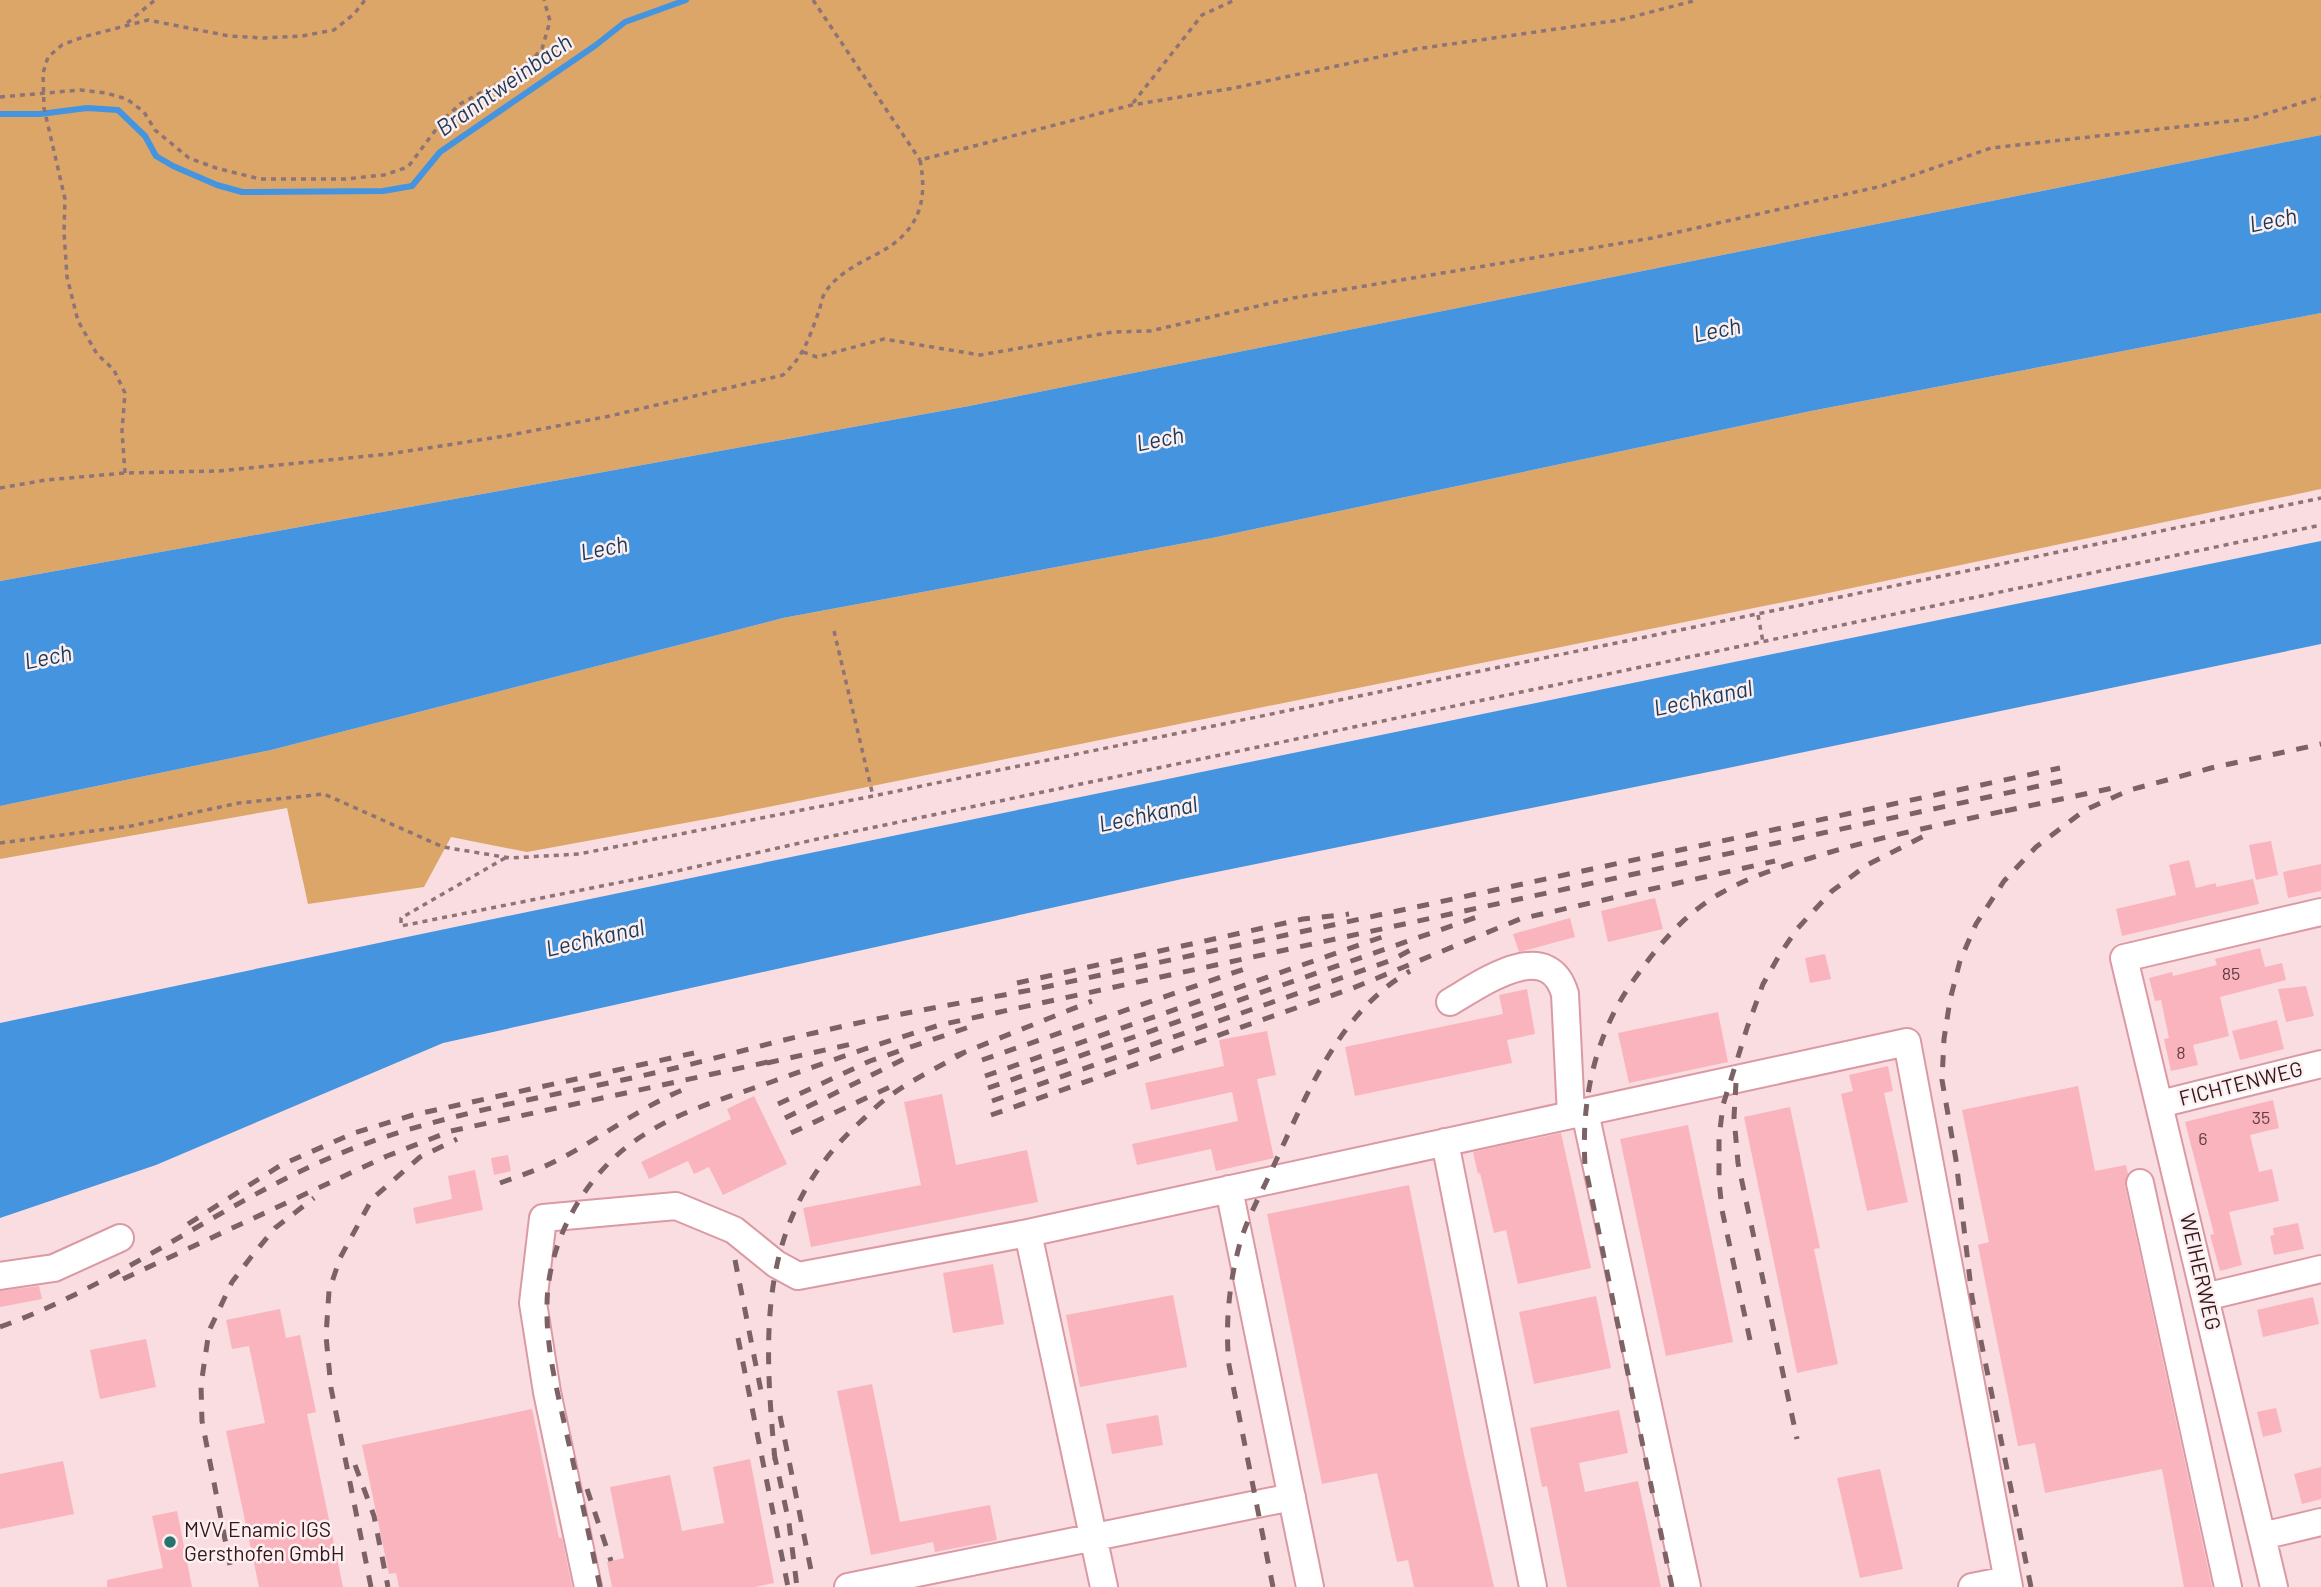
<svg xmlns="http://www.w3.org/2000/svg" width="2321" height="1587" viewBox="0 0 2321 1587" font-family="Barlow,sans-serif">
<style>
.green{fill:#dca668}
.water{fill:#4494e0}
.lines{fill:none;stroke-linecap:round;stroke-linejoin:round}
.stream{stroke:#4494e0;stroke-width:6}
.building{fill:#fab4be}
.minor-casing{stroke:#db9aa3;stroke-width:30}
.path{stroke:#8e7377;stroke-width:3.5;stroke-dasharray:5 5;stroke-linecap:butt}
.minor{stroke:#fff;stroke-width:26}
.rail{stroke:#7c6265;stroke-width:5;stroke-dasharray:12 12;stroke-linecap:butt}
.poi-dot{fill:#29726e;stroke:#fdeef0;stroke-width:2.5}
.labels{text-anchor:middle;stroke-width:5;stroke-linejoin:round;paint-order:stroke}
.number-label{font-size:18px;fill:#623e44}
.street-label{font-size:21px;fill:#30171b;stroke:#fdeef0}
.poi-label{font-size:21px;fill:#30171b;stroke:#fdeef0;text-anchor:start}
.water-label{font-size:23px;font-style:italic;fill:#193a59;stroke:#fdeef0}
</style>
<rect width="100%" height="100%" fill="#f9dde0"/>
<!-- green -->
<path class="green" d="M 0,0 L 2321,0 L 2321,135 L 969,406 L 0,581 Z
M 2321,313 L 2321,489 L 1814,596 L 723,816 L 527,852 L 451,837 L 424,887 L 308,904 L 287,808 L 0,859 L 0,806 L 271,750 L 783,618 L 1212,538 L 1811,411 Z"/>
<!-- water -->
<path class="water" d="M 2321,135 L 2321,313 L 1811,411 L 1212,538 L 783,618 L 271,750 L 0,806 L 0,581 L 969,406 Z
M 2321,541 L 2321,644 L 1728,768 L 1182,879 L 443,1043 L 156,1165 L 0,1218 L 0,1023 C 773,859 1547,701 2321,541 Z"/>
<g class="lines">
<!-- stream -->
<path class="stream" d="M 0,114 L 40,114 L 87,108 L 118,110 L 145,136 L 156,156 L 173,166 L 217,185 L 242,192 L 383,191 L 412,186 L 440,152 L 596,45 L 625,22 L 686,0"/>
</g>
<!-- building -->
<path class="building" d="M 2271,841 L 2278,875 L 2256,880 L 2249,845 Z
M 2189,860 L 2196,888 L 2216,883 L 2216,887 L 2253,879 L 2259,904 L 2122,936 L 2116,909 L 2176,895 L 2169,865 Z
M 2321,864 L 2321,891 L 2288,898 L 2283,872 Z
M 1655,898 L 1663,929 L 1608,942 L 1601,911 Z
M 1570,918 L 1575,937 L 1519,952 L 1513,934 Z
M 2260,948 L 2265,967 L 2282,963 L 2286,980 L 2220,997 L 2229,1036 L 2193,1045 L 2198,1065 L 2171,1071 L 2164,1039 L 2169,1038 L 2161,1000 L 2155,1001 L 2149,978 L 2172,972 L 2173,976 L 2217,965 L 2215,959 Z
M 1825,954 L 1831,979 L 1810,983 L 1805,958 Z
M 2306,986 L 2314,1016 L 2286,1022 L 2278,989 Z
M 1527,989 L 1535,1034 L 1507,1040 L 1512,1063 L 1355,1096 L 1345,1047 L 1503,1014 L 1499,995 Z
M 1718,1012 L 1728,1062 L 1629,1083 L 1618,1033 Z
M 2277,1020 L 2284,1049 L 2240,1060 L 2232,1031 Z
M 1267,1031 L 1276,1075 L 1257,1079 L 1274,1158 L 1216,1171 L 1211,1149 L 1137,1165 L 1132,1144 L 1238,1121 L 1232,1092 L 1151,1110 L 1145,1083 L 1224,1066 L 1219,1040 Z
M 1888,1066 L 1893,1091 L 1884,1093 L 1908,1202 L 1867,1211 L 1841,1094 L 1853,1091 L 1849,1075 Z
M 2078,1086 L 2095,1171 L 2126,1165 L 2128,1174 L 2125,1186 L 2212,1587 L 2184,1587 L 2162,1469 L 2045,1493 L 2035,1443 L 2018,1446 L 1978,1245 L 1989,1242 L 1962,1110 Z
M 942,1094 L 956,1165 L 1027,1150 L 1038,1202 L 811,1247 L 803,1208 L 921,1185 L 904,1102 Z
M 754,1096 L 787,1164 L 723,1195 L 709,1167 L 694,1174 L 688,1161 L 649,1179 L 641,1162 L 731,1119 L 727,1109 Z
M 2273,1100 L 2279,1128 L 2250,1135 L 2259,1172 L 2272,1169 L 2279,1201 L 2229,1212 L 2242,1265 L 2220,1271 L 2210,1235 L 2214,1234 L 2185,1122 Z
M 1790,1107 L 1820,1248 L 1814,1249 L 1838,1364 L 1797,1373 L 1744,1117 Z
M 1688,1125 L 1733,1342 L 1666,1356 L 1620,1139 Z
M 1561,1133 L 1591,1268 L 1518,1284 L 1506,1230 L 1494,1233 L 1480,1173 L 1478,1174 L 1473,1152 Z
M 508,1155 L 511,1171 L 494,1175 L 491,1158 Z
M 475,1170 L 483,1210 L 416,1224 L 413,1208 L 452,1199 L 448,1176 Z
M 1409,1185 L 1464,1455 L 1494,1587 L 1414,1587 L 1408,1560 L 1397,1562 L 1377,1473 L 1322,1484 L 1267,1214 Z
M 2298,1223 L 2304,1249 L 2274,1255 L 2270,1236 L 2274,1235 L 2273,1228 Z
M 993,1264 L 1004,1324 L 953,1333 L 943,1273 Z
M 39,1286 L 42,1299 L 0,1307 L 0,1291 Z
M 1173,1295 L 1187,1367 L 1080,1387 L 1066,1315 Z
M 1596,1296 L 1611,1368 L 1534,1384 L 1519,1312 Z
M 2313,1297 L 2319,1324 L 2263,1337 L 2257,1310 Z
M 280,1309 L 286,1338 L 300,1335 L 316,1412 L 307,1414 L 343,1587 L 259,1587 L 226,1431 L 265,1423 L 249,1346 L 232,1349 L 226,1320 Z
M 146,1339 L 156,1387 L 100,1399 L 90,1350 Z
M 872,1384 L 900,1522 L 990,1505 L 997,1540 L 935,1552 L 933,1542 L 871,1555 L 837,1391 Z
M 2276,1408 L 2282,1432 L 2263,1437 L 2257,1412 Z
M 532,1409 L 559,1538 L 562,1538 L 572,1587 L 399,1587 L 396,1573 L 389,1574 L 362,1445 Z
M 1619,1410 L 1628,1453 L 1579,1463 L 1585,1492 L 1638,1481 L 1661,1587 L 1567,1587 L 1547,1486 L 1542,1487 L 1530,1428 Z
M 1158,1415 L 1163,1445 L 1112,1454 L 1106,1424 Z
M 750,1459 L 774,1583 L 755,1587 L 612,1587 L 607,1562 L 624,1558 L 610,1487 L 670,1475 L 682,1531 L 724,1523 L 713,1467 Z
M 63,1461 L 74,1514 L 0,1529 L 0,1474 Z
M 2321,1467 L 2321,1499 L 2302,1504 L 2294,1474 Z
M 1880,1469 L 1903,1569 L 1860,1578 L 1837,1478 Z
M 177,1511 L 192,1587 L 107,1587 L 107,1580 L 163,1568 L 152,1516 Z"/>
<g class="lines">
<!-- minor casing -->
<g class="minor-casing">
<path id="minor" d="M 1450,1002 C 1481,984 1548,935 1565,994 L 1571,1115
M 2160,1104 L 2321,1064
M 1585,1112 L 1687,1587
M 1445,1142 L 1533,1587
M 2140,1183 L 2228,1587
M 1229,1189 L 1310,1587
M 1028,1233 L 1907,1042 L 2009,1587
M 0,1276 L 54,1268 L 120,1238
M 2205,1297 L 2321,1269
M 2262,1536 L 2321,1522
M 588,1587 L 547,1392 L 533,1303 L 543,1218 L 676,1206 L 734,1230 L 776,1264 L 798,1276 L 1028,1233 L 1104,1587
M 848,1587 L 1292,1497
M 1972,1587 L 2007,1580
M 2274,1587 L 2124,958 L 2321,912"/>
</g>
<!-- path -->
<path class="path" d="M 813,0 L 920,160
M 127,23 L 155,0
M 0,97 L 80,90 L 106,93 L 127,99 L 144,112 L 155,130 L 189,158 L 216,168 L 260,179 L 345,179 L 384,175 L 408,167 L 443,120 L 460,104 L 521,71 L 542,49 L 550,21 L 544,0
M 1133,103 L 1202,15 L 1235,0
M 803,352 L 817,357 L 884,339 L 980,355 L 1113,332 L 1150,331 L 1293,298 L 1652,238 L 1882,186 L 1991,148 L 2249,119 L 2321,97
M 125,473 L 122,431 L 125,393 L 114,370 L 97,354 L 78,321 L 67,277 L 64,232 L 65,199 L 44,108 L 43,73 L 48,57 L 62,45 L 83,37 L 148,20 L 229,36 L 264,38 L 302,36 L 334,30 L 354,14 L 365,0
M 0,488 L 46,480 L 125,473 L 218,471 L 389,454 L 505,436 L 610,416 L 783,375 C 804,356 809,338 819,311 C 821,305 822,296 826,291 C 837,275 857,264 873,256 C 916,235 929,206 920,160 L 1132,105 L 1234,88 L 1416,49 L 1620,20 L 1697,0
M 1758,615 L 1763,642
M 834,631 L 873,796
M 0,843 L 131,826 L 239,803 L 324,794 L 443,847 L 510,858 L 579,854 L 873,796 L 2321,498
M 505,858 L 401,918 L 401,926 L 677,871 L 813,840 L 2321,525"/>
<!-- minor -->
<use href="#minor" class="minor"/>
<!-- rail -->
<path class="rail" d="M 2005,811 L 2122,786
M 1017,983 L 1303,919 L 1349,914
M 955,1056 L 1092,1001
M 982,1060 L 1253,966
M 767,1063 L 852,1044
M 985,1076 L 1385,936
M 1736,1083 L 1734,1117 L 1738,1163 L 1797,1439
M 988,1088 L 1477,917
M 992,1101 L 1392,960 L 1416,947
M 778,1104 L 870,1061 L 972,1026
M 991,1115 L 1353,988 L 1520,919 L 1775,861
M 785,1118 L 914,1054
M 791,1133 L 892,1086
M 500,1183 C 519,1176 538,1170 556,1161 C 602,1138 642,1105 690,1087
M 188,1224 L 281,1165 L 354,1133 L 413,1115 L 694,1053
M 735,1260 L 763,1401
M 123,1279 L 387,1156 L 451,1131 L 777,1060
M 0,1327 C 113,1286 210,1212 318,1163 C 424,1115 542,1099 654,1073 C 708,1061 760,1045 814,1033 C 888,1015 962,1003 1036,989 L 2060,768
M 738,1338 L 788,1587
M 1750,1340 L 1722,1210 L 1719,1181 L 1719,1138 L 1723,1105 L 1747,1028 L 1763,984 L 1780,954 L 1797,929 L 1832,891 L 1867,865 L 1928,834
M 780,1416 L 811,1570
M 774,1453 L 789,1523 L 797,1587
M 775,1460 C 763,1332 757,1217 859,1123 C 868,1115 877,1105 887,1098 C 911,1080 939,1067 965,1052
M 355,1465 L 374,1516 L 388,1587
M 587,1489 L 611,1561
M 230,1565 L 202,1421 L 201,1385 L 209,1331 L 232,1282 L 251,1257 L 275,1228 L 314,1198
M 371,1587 L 331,1388 L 326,1336 L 329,1291 L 340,1258 L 372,1199 L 420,1157 L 457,1139
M 600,1587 C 589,1535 578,1483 566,1431 C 557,1390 546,1348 547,1306 C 547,1240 587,1171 642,1136 C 681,1110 730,1097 774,1081 C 829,1061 884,1042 940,1025 L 2062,781
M 1273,1587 L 1229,1365 C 1225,1324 1229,1283 1240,1243 C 1248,1216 1263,1190 1274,1165 C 1307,1094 1339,1012 1410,971
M 1672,1587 L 1585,1165 C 1581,1096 1596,1030 1638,974 C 1661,942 1686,913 1721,893 C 1749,877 1780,867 1811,858 C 1877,837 1945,824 2013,809
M 2031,1587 L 1972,1297 L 1956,1160 L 1942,1080 L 1944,1039 L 1950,1000 L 1960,961 L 1976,924 L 2004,881 L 2036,847 L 2085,810 L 2130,790 L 2211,768 L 2321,744"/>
</g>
<!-- markers -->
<circle class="poi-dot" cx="170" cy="1542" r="7"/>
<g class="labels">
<!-- number labels -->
<g class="number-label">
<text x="2231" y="980">85</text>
<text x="2181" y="1059">8</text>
<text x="2261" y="1124">35</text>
<text x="2203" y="1145">6</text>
</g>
<!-- street labels -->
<g class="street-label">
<text transform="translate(2241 1084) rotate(-14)" y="7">FICHTENWEG</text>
<text transform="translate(2200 1272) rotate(77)" y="7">WEIHERWEG</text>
</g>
<!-- poi labels -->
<g class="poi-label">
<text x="184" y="1537">MVV Enamic IGS<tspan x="184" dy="24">Gersthofen GmbH</tspan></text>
</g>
<!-- water labels -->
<g class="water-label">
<text transform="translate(504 85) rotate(-35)" y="8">Branntweinbach</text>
<text transform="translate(2273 220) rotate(-11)" y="8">Lech</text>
<text transform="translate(1717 330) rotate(-11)" y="8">Lech</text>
<text transform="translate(1160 439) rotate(-11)" y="8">Lech</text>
<text transform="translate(604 548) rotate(-11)" y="8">Lech</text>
<text transform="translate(48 657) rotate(-11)" y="8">Lech</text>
<text transform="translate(1703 698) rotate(-12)" y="8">Lechkanal</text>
<text transform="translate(1148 814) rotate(-12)" y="8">Lechkanal</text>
<text transform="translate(595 938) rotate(-13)" y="8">Lechkanal</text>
</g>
</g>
</svg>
